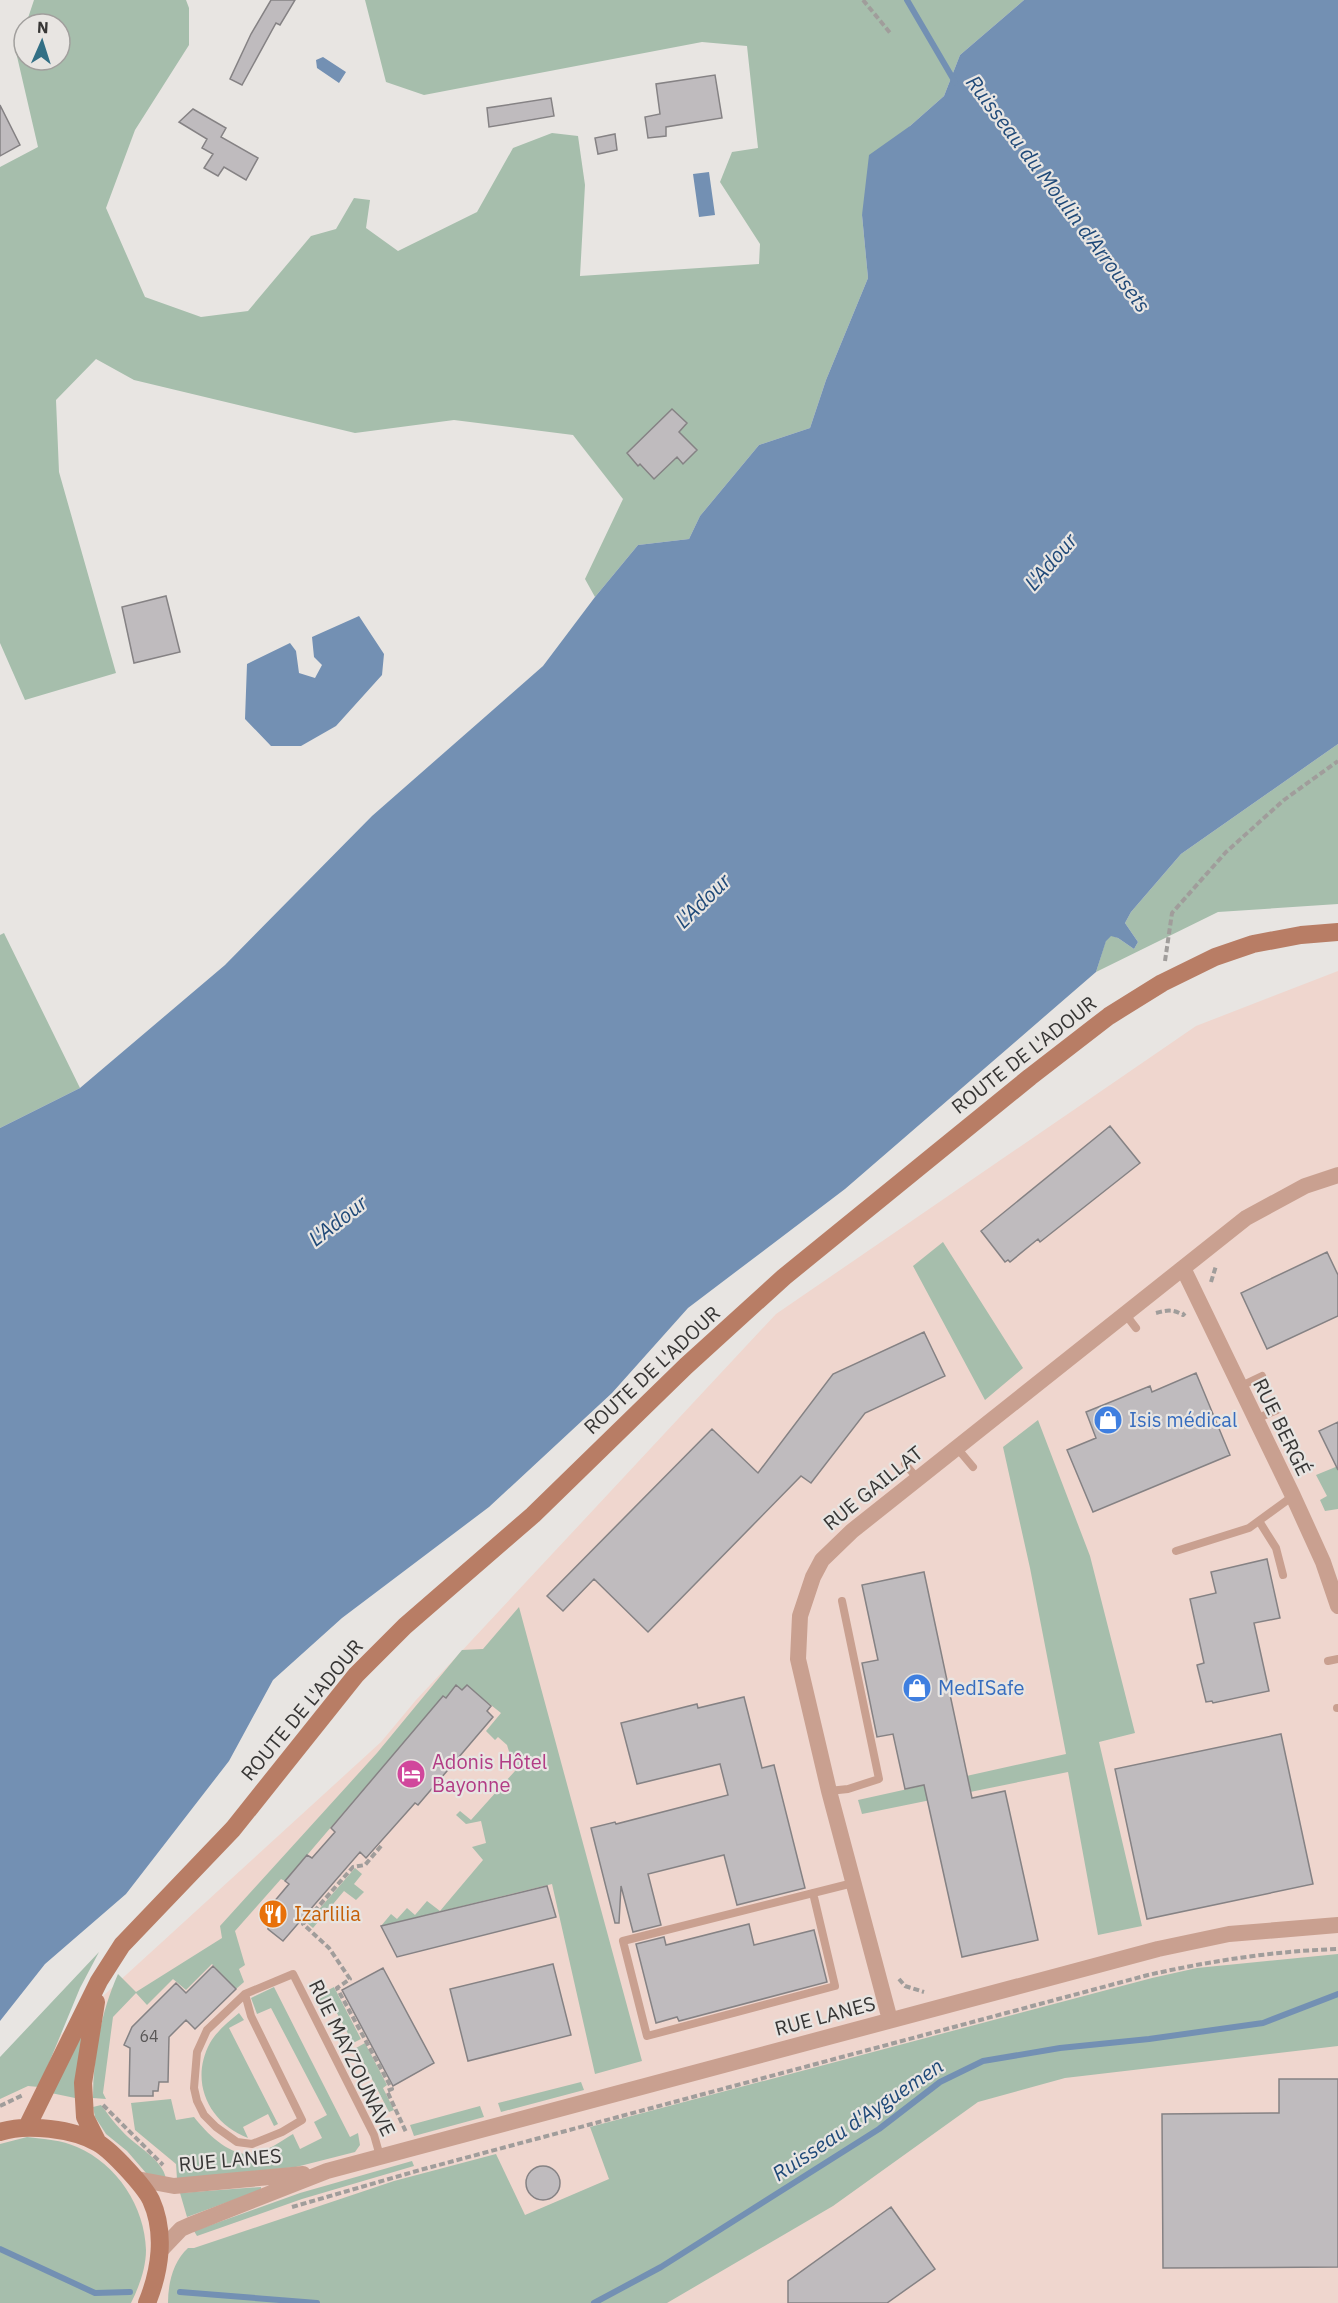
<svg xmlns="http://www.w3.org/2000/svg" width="1338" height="2303" viewBox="0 0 1338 2303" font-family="'IBM Plex Sans',sans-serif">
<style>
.industrial{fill:#efd6ce}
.green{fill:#a6beac}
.water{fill:#7390b3}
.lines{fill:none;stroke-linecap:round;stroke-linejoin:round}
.stream{stroke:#7390b3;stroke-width:6}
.building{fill:#bfbbbe;stroke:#858284;stroke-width:1.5}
.path{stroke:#a09d9b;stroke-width:4;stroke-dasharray:6 3;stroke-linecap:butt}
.lane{stroke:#c9a090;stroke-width:8}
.street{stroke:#c9a090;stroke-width:16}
.secondary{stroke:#b87d65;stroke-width:18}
.labels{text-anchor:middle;stroke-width:4.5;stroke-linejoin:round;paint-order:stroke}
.number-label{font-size:16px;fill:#595757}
.street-label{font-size:20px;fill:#373635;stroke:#e8e5e2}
.shop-label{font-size:20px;fill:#366cbe;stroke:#e8e5e2;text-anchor:start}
.hotel-label{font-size:20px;fill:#b23c85;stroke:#e8e5e2;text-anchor:start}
.food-label{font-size:20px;fill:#c56008;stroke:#e8e5e2;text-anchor:start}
.water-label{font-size:21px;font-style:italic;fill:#1f4978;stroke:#e8e5e2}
</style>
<rect width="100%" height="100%" fill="#e8e5e2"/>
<!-- industrial -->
<path class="industrial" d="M 1338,971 L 1338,2303 L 0,2303 L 0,2090 L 381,1742 L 416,1700 L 776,1314 L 1196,1026 Z"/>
<!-- green -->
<path class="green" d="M 34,0 L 186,0 L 189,8 L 189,45 L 135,130 L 106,208 L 145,297 L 201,317 L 248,311 L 311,236 L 336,229 L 354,198 L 370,200 L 366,228 L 398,251 L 477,212 L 513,148 L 552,133 L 578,136 L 585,185 L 580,276 L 759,264 L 760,244 L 720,182 L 732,152 L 758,148 L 747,46 L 702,42 L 424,95 L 386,82 L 365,0 L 1024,0 L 960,55 L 944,96 L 910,126 L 862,215 L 868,278 L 826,380 L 810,428 L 759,445 L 700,516 L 689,539 L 638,545 L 595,597 L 585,579 L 623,499 L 573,435 L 454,420 L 355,433 L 134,380 L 96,359 L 56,400 L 59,472 L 116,673 L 25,700 L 0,643 L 0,167 L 38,147 L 16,52 L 24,29 L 24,60 L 60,60 L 60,24 L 26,24 Z
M 1338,744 L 1338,904 L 1218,912 L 1096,972 L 1106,940 L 1111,935 L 1118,938 L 1134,949 L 1138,942 L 1125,923 L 1131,912 L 1181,854 Z
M 4,933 L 80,1088 L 0,1128 L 0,935 Z
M 943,1242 L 1023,1368 L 985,1400 L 913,1266 Z
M 1038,1420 L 1090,1556 L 1135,1733 L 1099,1742 L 1142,1926 L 1098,1935 L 1068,1772 L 862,1814 L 858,1800 L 1066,1754 L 1030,1568 L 1003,1447 Z
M 1338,1466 L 1338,1509 L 1325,1511 L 1320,1500 L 1327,1496 L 1316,1475 Z
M 519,1607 L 642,2061 L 595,2074 L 552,1884 L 381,1926 L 391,1914 L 397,1919 L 407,1908 L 415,1915 L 427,1901 L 440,1911 L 483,1860 L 472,1847 L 486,1843 L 481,1821 L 466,1824 L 456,1815 L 460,1811 L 471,1820 L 515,1771 L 507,1745 L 498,1737 L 495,1740 L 486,1731 L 501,1713 L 467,1686 L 462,1690 L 456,1685 L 446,1698 L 443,1696 L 285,1881 L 281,1879 L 235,1931 L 245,1965 L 239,1969 L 244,1982 L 236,1989 L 212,1964 L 186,1990 L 173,1979 L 147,2005 L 136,1993 L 113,2017 L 103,2093 L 106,2099 L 93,2098 C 93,2056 101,2012 118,1974 L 136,1992 L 222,1938 L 220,1926 L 377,1753 L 462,1650 L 483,1649 Z
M 355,1868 L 362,1874 L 354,1884 L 364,1892 L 356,1900 L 344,1891 L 313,1928 L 307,1923 Z
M 99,1952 L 80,1988 L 39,2087 L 28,2086 L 0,2099 L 0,2057 Z
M 1338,1954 L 1338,2046 L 1065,2078 L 978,2102 L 833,2206 L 667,2303 L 168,2303 C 168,2283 173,2262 188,2248 L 194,2248 L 394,2181 L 496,2154 L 525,2215 L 609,2179 L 590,2127 L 1152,1978 L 1197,1968 Z
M 274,1987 L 350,2137 L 358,2133 L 360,2145 L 355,2152 L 296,2167 L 177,2179 L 176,2164 L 135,2130 L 131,2103 L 171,2099 L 176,2120 L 194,2117 C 208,2135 235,2162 260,2152 C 272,2148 283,2140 293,2134 L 300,2149 L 322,2138 L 314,2122 L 327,2115 L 271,2008 L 257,2014 L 251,1998 Z
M 334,1987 L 361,2039 L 353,2043 L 330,2000 L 317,2006 L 317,1996 Z
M 239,2013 L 244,2020 L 229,2028 L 278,2124 L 274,2126 L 268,2114 L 243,2127 L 248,2138 C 209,2123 189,2082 210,2043 C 217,2031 228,2022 239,2013 Z
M 86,2023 L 75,2098 L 51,2093 Z
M 365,2043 L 387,2085 L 383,2088 L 394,2110 L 389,2112 L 356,2048 Z
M 581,2082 L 584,2090 L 501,2112 L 498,2103 Z
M 101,2105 C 108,2114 114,2123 122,2131 C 135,2146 163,2159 166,2179 L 146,2173 L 127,2151 L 106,2134 L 95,2117 L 93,2107 Z
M 480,2106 L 484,2117 L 414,2136 L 410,2125 Z
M 27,2137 C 44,2139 62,2140 77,2147 C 117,2164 145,2207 146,2250 C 146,2268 139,2287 131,2303 L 0,2303 L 0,2144 Z
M 412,2161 L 414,2166 L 302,2199 L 197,2236 L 194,2231 L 300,2193 Z
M 261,2187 L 261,2190 L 187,2217 L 180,2193 Z"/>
<!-- water -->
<path class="water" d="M 1024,0 L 1338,0 L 1338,744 L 1181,854 L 1131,912 L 1125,923 L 1138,942 L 1134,949 L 1118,938 L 1111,936 L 1106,941 L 1096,972 L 845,1189 L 688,1308 L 612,1393 L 489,1507 L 342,1618 L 273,1680 L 229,1761 L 126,1894 L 45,1964 L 0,2021 L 0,1128 L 80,1088 L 225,965 L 372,816 L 543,666 L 595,597 L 638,545 L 689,539 L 700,516 L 759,445 L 810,428 L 826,380 L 868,278 L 862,215 L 869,155 L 910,126 L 944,96 L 960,55 Z
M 323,57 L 346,72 L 339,83 L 317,68 L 316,60 Z
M 709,172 L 715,215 L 699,217 L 693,174 Z
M 359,616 L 384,654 L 382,675 L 336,726 L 301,746 L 271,746 L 245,719 L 247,664 L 290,643 L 296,651 L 299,673 L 315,678 L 322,665 L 314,657 L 312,637 Z"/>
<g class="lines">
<!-- stream -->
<path class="stream" d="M 907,0 L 955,82
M 0,2249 L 95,2293 L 130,2292
M 180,2292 L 317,2303
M 594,2303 L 661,2267 L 879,2129 L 940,2082 L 983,2061 L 1060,2048 L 1149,2039 L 1263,2023 L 1338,1994"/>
</g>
<!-- building -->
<path class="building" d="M 271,0 L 295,0 L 280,25 L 276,23 L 242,85 L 230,79 L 251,34 Z
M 715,75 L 722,118 L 666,127 L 666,136 L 648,138 L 645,117 L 660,114 L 656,84 Z
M 551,98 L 554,116 L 489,127 L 487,108 Z
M 0,105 L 20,145 L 0,156 Z
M 193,109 L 226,128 L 221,137 L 258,158 L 246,180 L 224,167 L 218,176 L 204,168 L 213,154 L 202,148 L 207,139 L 179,122 Z
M 615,134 L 617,150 L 598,154 L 595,138 Z
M 672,409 L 687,423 L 679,432 L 697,450 L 683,464 L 677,457 L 654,479 L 640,464 L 638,466 L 627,453 Z
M 166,596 L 180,652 L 134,663 L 122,607 Z
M 1110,1126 L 1140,1163 L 1040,1242 L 1038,1239 L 1010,1262 L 1008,1260 L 1005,1262 L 981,1231 Z
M 1327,1252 L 1338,1275 L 1338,1316 L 1267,1349 L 1241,1293 Z
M 924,1332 L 945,1376 L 865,1413 L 811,1483 L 801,1476 L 648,1632 L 594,1579 L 563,1611 L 547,1596 L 712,1429 L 758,1473 L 833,1374 Z
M 1196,1373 L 1230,1455 L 1093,1512 L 1067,1450 L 1096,1438 L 1086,1412 L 1150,1386 L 1152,1392 Z
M 1338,1422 L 1338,1470 L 1319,1431 Z
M 1267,1559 L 1280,1618 L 1254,1623 L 1269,1691 L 1213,1703 L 1212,1701 L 1206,1702 L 1197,1665 L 1204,1663 L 1190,1599 L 1216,1593 L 1211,1572 Z
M 924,1572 L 972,1798 L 1005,1791 L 1038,1940 L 962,1957 L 924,1785 L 905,1789 L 893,1734 L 877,1737 L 862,1663 L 878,1660 L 862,1585 Z
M 456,1685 L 462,1690 L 467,1685 L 491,1706 L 487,1711 L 493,1717 L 418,1805 L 415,1803 L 366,1858 L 360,1852 L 283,1941 L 268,1929 L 267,1910 L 289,1884 L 285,1881 L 307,1855 L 312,1858 L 335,1832 L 331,1828 L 443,1696 L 446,1698 Z
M 744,1697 L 762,1768 L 774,1765 L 805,1888 L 737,1905 L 724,1855 L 648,1874 L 661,1925 L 633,1932 L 621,1886 L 619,1923 L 615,1923 L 591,1828 L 615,1822 L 616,1824 L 728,1795 L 720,1764 L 637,1784 L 621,1723 L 697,1704 L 698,1708 Z
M 1281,1734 L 1313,1884 L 1147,1919 L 1115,1769 Z
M 547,1886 L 556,1917 L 397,1957 L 381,1926 Z
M 749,1924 L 754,1945 L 814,1930 L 827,1982 L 679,2021 L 677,2017 L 656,2023 L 636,1944 L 664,1937 L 666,1945 Z
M 553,1964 L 571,2035 L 468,2061 L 450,1989 Z
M 213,1966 L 236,1989 L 195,2029 L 186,2020 L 169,2037 L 168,2082 L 159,2082 L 158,2091 L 153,2091 L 153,2096 L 129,2096 L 130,2048 L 124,2045 L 132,2027 L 176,1983 L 186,1993 Z
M 383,1968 L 434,2063 L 393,2086 L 342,1990 Z
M 1279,2079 L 1338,2079 L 1338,2267 L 1163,2268 L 1162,2114 L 1279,2113 Z
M526 2183a17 17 0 1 1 34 0a17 17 0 1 1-34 0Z
M 891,2207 L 935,2269 L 887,2303 L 788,2303 L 788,2281 Z"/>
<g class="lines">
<!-- path -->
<path class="path" d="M 863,0 L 891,34
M 1165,961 L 1172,913 L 1226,852 L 1284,800 L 1338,761
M 1211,1282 L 1216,1266
M 1156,1313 C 1167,1310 1173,1309 1183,1315 L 1185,1313
M 381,1846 L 365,1865 L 353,1867 L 303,1924 L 329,1948 L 350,1979 L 337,1988 L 392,2089 L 387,2091 L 406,2132
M 899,1979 L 905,1986 L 924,1992
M 103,2105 L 163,2165
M 0,2106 L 23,2095
M 292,2207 L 420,2170 L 1148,1975 C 1210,1961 1274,1951 1338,1949"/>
<!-- lane -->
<path class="lane" d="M 1126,1315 L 1136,1328
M 1239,1387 L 1262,1376
M 1256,1419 L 1277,1410
M 957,1448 L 973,1467
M 905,1464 L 918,1479
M 1259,1521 L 1276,1548 L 1283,1575
M 1176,1551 L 1249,1528 L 1293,1496
M 1328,1661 L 1338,1659
M 1337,1708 L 1338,1708
M 829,1791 L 848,1789 L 879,1779 L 842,1601
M 813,1893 L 835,1986 L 647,2036 L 623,1941 L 853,1883
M 245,1994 L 251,2016 L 302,2120 L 282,2132 L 252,2144 L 237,2142 L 216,2127 L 204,2115 L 197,2101 L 194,2088 L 197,2052 L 207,2030 L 245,1994 L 293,1974 L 374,2135 L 380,2156"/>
<!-- street -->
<path class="street" d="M 1183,1268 L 1293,1496 L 1323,1562 L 1338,1606
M 890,2020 L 829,1791 L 798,1659 L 800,1616 L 813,1577 L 822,1560 L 852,1531 L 1246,1218 L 1305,1186 L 1338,1175
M 137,2179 L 174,2186 L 303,2174
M 160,2251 L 181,2229 L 190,2225 L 327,2171 L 1158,1949 L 1229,1934 L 1338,1925"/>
<!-- secondary -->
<path class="secondary" d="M 96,2002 L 83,2083 L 85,2117 L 98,2143
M 27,2127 L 99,1981 L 122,1945 L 233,1829 L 356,1675 L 405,1626 L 533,1515 L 686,1366 L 784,1277 L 1030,1077 L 1109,1016 L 1162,983 L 1215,957 L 1253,944 L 1301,935 L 1338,932
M 0,2132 C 26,2123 74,2129 98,2143 C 112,2151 144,2186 151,2200 C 166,2233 160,2271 147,2303"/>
</g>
<!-- icons -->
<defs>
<g id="shop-disc" transform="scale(1.5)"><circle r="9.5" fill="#3f7fe0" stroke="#e8e5e2"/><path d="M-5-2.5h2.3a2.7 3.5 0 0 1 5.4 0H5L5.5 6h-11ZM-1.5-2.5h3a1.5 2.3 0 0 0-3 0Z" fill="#fff"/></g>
<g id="hotel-disc" transform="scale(1.5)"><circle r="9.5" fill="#d1479c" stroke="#e8e5e2"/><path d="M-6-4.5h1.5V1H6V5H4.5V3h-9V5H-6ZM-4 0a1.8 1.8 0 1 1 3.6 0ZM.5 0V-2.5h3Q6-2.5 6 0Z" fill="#fff"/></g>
<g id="restaurant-disc" transform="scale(1.5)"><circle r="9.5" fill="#e8710a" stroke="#e8e5e2"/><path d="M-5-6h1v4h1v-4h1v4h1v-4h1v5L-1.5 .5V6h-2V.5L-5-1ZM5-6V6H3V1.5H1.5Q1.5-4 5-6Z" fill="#fff"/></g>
</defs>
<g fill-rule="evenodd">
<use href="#shop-disc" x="1108" y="1420"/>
<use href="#shop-disc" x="917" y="1688"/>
<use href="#hotel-disc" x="411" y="1774"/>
<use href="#restaurant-disc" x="273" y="1914"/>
</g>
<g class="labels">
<!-- number labels -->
<g class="number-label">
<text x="149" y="2042">64</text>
</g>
<!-- street labels -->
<g class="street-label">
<text transform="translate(1024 1055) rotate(-38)" y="7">ROUTE DE L'ADOUR</text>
<text transform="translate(652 1370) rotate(-43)" y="7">ROUTE DE L'ADOUR</text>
<text transform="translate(1282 1427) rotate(64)" y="7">RUE BERGÉ</text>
<text transform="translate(873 1488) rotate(-39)" y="7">RUE GAILLAT</text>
<text transform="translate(302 1710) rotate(-50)" y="7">ROUTE DE L'ADOUR</text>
<text transform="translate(825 2016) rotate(-15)" y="7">RUE LANES</text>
<text transform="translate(352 2058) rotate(64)" y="7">RUE MAYZOUNAVE</text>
<text transform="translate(230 2160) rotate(-5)" y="7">RUE LANES</text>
</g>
<!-- shop labels -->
<g class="shop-label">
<text x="1129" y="1427">Isis médical</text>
<text x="938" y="1695">MedISafe</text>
</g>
<!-- hotel labels -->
<g class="hotel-label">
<text x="432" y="1769">Adonis Hôtel<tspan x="432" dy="23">Bayonne</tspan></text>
</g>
<!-- food labels -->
<g class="food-label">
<text x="294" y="1921">Izarlilia</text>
</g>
<!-- water labels -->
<g class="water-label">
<text transform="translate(1058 194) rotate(53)" y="7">Ruisseau du Moulin d'Arrousets</text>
<text transform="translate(1051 562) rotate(-49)" y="7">L'Adour</text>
<text transform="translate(703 901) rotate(-44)" y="7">L'Adour</text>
<text transform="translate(338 1221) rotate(-38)" y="7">L'Adour</text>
<text transform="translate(858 2120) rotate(-34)" y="7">Ruisseau d'Ayguemen</text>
</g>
</g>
<!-- north arrow -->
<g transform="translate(42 42) rotate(3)"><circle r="28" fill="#e8e5e2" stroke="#a19f9d" stroke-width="1.5"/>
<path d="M0-4.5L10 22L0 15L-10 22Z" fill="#326f85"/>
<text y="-9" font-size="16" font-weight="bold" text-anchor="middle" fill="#373635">N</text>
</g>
</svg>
